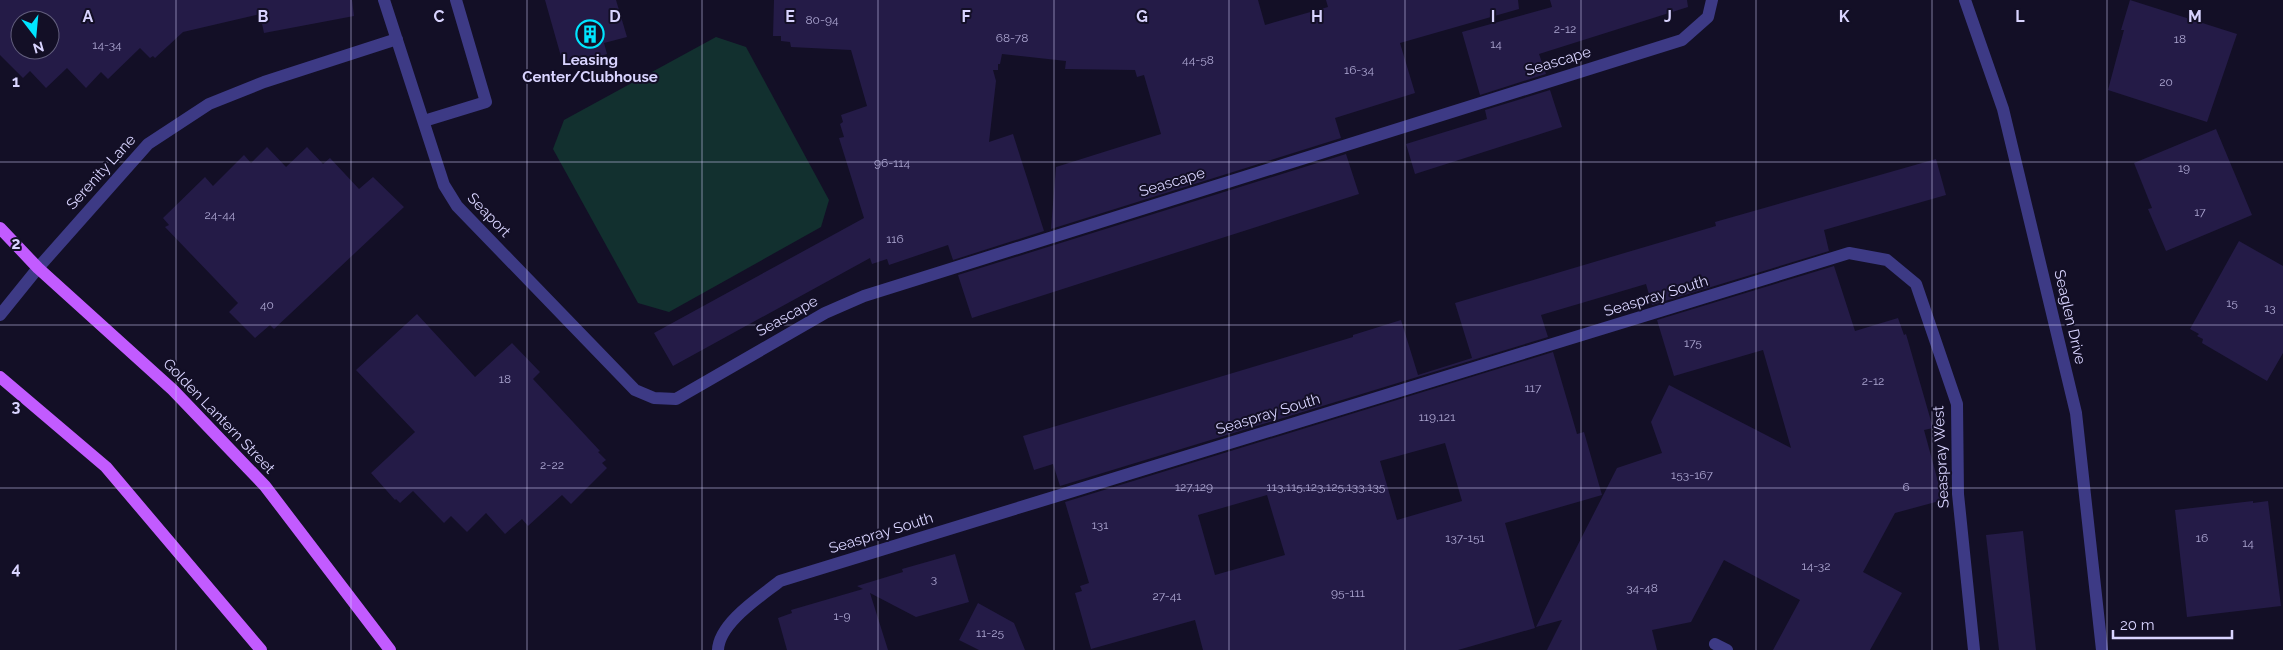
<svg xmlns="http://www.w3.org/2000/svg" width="2283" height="650" viewBox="0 0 2283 650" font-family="Raleway,sans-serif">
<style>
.green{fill:#12302f}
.building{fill:#241b47;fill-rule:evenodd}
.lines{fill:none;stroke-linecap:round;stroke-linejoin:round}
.minor{stroke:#3d3a85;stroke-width:12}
.major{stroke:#c25bff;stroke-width:12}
.grid{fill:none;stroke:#d9d4ff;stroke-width:1;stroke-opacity:0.55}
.labels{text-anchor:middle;stroke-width:4;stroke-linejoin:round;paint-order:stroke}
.number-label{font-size:12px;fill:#aca6d1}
.poi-label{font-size:15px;font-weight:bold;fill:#d9d4ff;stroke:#130f26}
.street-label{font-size:15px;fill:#d9d4ff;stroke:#130f26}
.grid-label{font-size:16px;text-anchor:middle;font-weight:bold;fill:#d9d4ff;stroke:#130f26;stroke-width:4;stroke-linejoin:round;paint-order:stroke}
</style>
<rect width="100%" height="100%" fill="#130f26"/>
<!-- green -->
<path class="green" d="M 716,37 L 746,47 L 829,200 L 821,227 L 669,312 L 638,303 L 553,149 L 564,120 Z"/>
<!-- building -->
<path class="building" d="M 0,0 L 352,0 L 354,16 L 264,33 L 260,14 L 183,32 L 155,58 L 153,56 L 150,58 L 140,48 L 108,79 L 101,72 L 86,88 L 67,68 L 46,88 L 30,71 L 23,78 L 0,55 ZM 20,20 L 50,20 L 50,50 L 20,50 Z
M 545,0 L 616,0 L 627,37 L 604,43 L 607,54 L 564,67 Z
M 774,0 L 1258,0 L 1265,25 L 1328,7 L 1326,0 L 1518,0 L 1519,9 L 1400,43 L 1415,93 L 1335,118 L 1341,138 L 1051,229 L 1056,167 L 1161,134 L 1144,75 L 1137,77 L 1135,70 L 1065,69 L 1066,61 L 1002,54 L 1000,64 L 998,64 L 998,70 L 993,70 L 996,81 L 989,142 L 1013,134 L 1044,231 L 953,260 L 948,245 L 889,265 L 887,259 L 872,264 L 870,258 L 673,366 L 654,333 L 864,218 L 839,138 L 844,137 L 840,124 L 843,122 L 841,115 L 867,106 L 851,50 L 791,47 L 790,42 L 781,41 L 781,36 L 773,36 Z
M 1550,0 L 1687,0 L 1688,7 L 1539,54 L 1546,74 L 1480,95 L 1462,32 L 1552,7 Z
M 2130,0 L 2237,34 L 2207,122 L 2108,90 L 2124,30 L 2121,30 Z
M 1550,90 L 1562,127 L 1415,174 L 1406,144 L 1487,119 L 1485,110 Z
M 2216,129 L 2252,215 L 2166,251 L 2148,209 L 2152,208 L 2134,163 Z
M 267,147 L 286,167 L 307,147 L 323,164 L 330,158 L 359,189 L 373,177 L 404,207 L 274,329 L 270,325 L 255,338 L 229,312 L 238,303 L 165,227 L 169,225 L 163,218 L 205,177 L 213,186 L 244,155 L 251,163 Z
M 1346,154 L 1359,194 L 972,318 L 958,275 Z
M 1936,159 L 1946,195 L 1824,230 L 1829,251 L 1652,305 L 1646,284 L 1541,315 L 1548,337 L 1060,486 L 1053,464 L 1034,470 L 1023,436 L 1353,337 L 1353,335 L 1401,320 L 1418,375 L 1472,358 L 1455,303 L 1716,226 L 1715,222 Z
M 2239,241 L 2283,266 L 2283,353 L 2267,381 L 2202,343 L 2203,339 L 2197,336 L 2199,334 L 2190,329 Z
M 1834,266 L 1855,331 L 1898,318 L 1904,335 L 1906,334 L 1933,428 L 1924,430 L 1943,500 L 1895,513 L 1863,572 L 1902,593 L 1870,650 L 1773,650 L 1800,600 L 1724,560 L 1691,622 L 1652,630 L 1657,650 L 1547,650 L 1562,620 L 1536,627 L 1617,468 L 1662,453 L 1651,422 L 1669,385 L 1791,448 L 1763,350 L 1674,376 L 1657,320 Z
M 417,314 L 475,377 L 512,343 L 540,372 L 533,379 L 600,451 L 598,452 L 606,460 L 602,463 L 607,468 L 571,504 L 562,495 L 528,526 L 522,519 L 505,534 L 486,513 L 467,532 L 451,516 L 444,523 L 413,491 L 400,503 L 396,499 L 395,500 L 371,473 L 415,432 L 356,370 Z
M 1553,352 L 1577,434 L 1584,432 L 1602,495 L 1505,523 L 1535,628 L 1458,650 L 1203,650 L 1195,620 L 1091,649 L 1075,593 L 1082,591 L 1080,586 L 1089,583 L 1065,502 ZM 1445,443 L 1462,501 L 1397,520 L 1380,461 ZM 1267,495 L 1285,555 L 1215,575 L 1198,515 Z
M 2253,501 L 2253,503 L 2268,501 L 2281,606 L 2187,617 L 2175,510 Z
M 2023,531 L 2036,650 L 1999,650 L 1986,535 Z
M 955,554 L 969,602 L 916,617 L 870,593 L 888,650 L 787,650 L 778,618 L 792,613 L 791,610 L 863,589 L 857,586 L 903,572 L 902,569 Z
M 978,603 L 1014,623 L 1025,650 L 979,650 L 959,640 Z"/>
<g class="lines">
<!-- minor -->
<path class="minor" d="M 384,0 L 444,185 L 457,206 L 635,390 L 654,398 L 676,399 L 825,313 L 864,296 L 1682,40 L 1708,17 L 1712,0
M 1965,0 L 2003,109 L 2076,413 L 2102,650
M 424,121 L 486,102 L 456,0
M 0,315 L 38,268 L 148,144 L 209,104 L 264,82 L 397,39
M 1715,644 L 1727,650
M 718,650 C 719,623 760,597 780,581 L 1849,253 L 1887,260 L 1916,284 L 1957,404 L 1958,494 L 1974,650"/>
<!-- major -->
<path class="major" d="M 0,228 L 38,268 L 173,390 L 265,486 L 390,650
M 0,377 L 106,467 L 261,650"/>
</g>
<!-- grid -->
<path class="grid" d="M 176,0 L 176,650M 351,0 L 351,650M 527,0 L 527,650M 702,0 L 702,650M 878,0 L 878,650M 1054,0 L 1054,650M 1229,0 L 1229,650M 1405,0 L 1405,650M 1581,0 L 1581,650M 1756,0 L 1756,650M 1932,0 L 1932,650M 2107,0 L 2107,650M 0,162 L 2283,162M 0,325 L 2283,325M 0,488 L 2283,488"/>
<!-- icons -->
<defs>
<g id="building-ring" transform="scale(1.4375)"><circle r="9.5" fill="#130f26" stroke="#00e5ff" stroke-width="1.5"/><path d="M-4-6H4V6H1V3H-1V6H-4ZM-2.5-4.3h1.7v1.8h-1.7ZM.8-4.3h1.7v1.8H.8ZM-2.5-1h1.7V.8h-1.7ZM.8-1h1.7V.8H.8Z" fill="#00e5ff"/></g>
</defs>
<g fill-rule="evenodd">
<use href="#building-ring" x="590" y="34"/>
</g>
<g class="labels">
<!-- number labels -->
<g class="number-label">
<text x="822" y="24">80-94</text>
<text x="1565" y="33">2-12</text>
<text x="1012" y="42">68-78</text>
<text x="2180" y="43">18</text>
<text x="1496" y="48">14</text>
<text x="107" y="49">14-34</text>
<text x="1198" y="64">44-58</text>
<text x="1359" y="74">16-34</text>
<text x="2166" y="86">20</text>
<text x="892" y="167">96-114</text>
<text x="2184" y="172">19</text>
<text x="2200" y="216">17</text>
<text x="220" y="219">24-44</text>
<text x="895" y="243">116</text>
<text x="2232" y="307">15</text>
<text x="267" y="309">40</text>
<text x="2270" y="312">13</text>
<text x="1693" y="347">175</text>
<text x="505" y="383">18</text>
<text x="1873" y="385">2-12</text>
<text x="1533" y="392">117</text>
<text x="1437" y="421">119,121</text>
<text x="552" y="469">2-22</text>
<text x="1692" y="479">153-167</text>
<text x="1194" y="491">127,129</text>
<text x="1326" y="491">113,115,123,125,133,135</text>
<text x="1906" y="491">6</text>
<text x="1100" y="529">131</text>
<text x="1465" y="542">137-151</text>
<text x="2202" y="542">16</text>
<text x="2248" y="547">14</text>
<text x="1816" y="570">14-32</text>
<text x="934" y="583">3</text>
<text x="1642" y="592">34-48</text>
<text x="1348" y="597">95-111</text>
<text x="1167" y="600">27-41</text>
<text x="842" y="620">1-9</text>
<text x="990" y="637">11-25</text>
</g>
<!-- poi labels -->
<g class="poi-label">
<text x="590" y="65">Leasing<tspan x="590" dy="17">Center/Clubhouse</tspan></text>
</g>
<!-- street labels -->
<g class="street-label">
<text transform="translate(1558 61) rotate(-17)" y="5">Seascape</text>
<text transform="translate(101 172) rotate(-48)" y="5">Serenity Lane</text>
<text transform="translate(1172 182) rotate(-17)" y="5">Seascape</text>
<text transform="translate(489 215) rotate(46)" y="5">Seaport</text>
<text transform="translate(1656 296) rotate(-17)" y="5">Seaspray South</text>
<text transform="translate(787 316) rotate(-29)" y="5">Seascape</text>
<text transform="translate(2070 317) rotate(77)" y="5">Seaglen Drive</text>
<text transform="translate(1268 414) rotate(-17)" y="5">Seaspray South</text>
<text transform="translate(219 416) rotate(46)" y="5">Golden Lantern Street</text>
<text transform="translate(1941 457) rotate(-93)" y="5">Seaspray West</text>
<text transform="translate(881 533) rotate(-17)" y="5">Seaspray South</text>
</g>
</g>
<g class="grid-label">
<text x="88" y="22">A</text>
<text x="263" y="22">B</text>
<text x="439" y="22">C</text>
<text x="615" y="22">D</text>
<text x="790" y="22">E</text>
<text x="966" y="22">F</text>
<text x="1142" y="22">G</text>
<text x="1317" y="22">H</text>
<text x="1493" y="22">I</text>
<text x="1668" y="22">J</text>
<text x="1844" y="22">K</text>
<text x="2020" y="22">L</text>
<text x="2195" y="22">M</text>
<text x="16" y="87">1</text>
<text x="16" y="249">2</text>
<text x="16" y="412">3</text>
<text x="16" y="574">4</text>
</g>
<!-- north arrow -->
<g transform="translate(35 35) rotate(164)"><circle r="24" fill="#130f26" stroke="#625e7d"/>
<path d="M0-4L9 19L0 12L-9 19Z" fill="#00e5ff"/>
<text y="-8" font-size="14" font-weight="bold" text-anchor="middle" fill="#d9d4ff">N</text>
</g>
<!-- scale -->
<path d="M2113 630v8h119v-8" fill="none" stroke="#d9d4ff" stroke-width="2.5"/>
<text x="2120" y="630" font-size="15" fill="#d9d4ff" stroke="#130f26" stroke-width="4" paint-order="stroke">20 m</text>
</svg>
